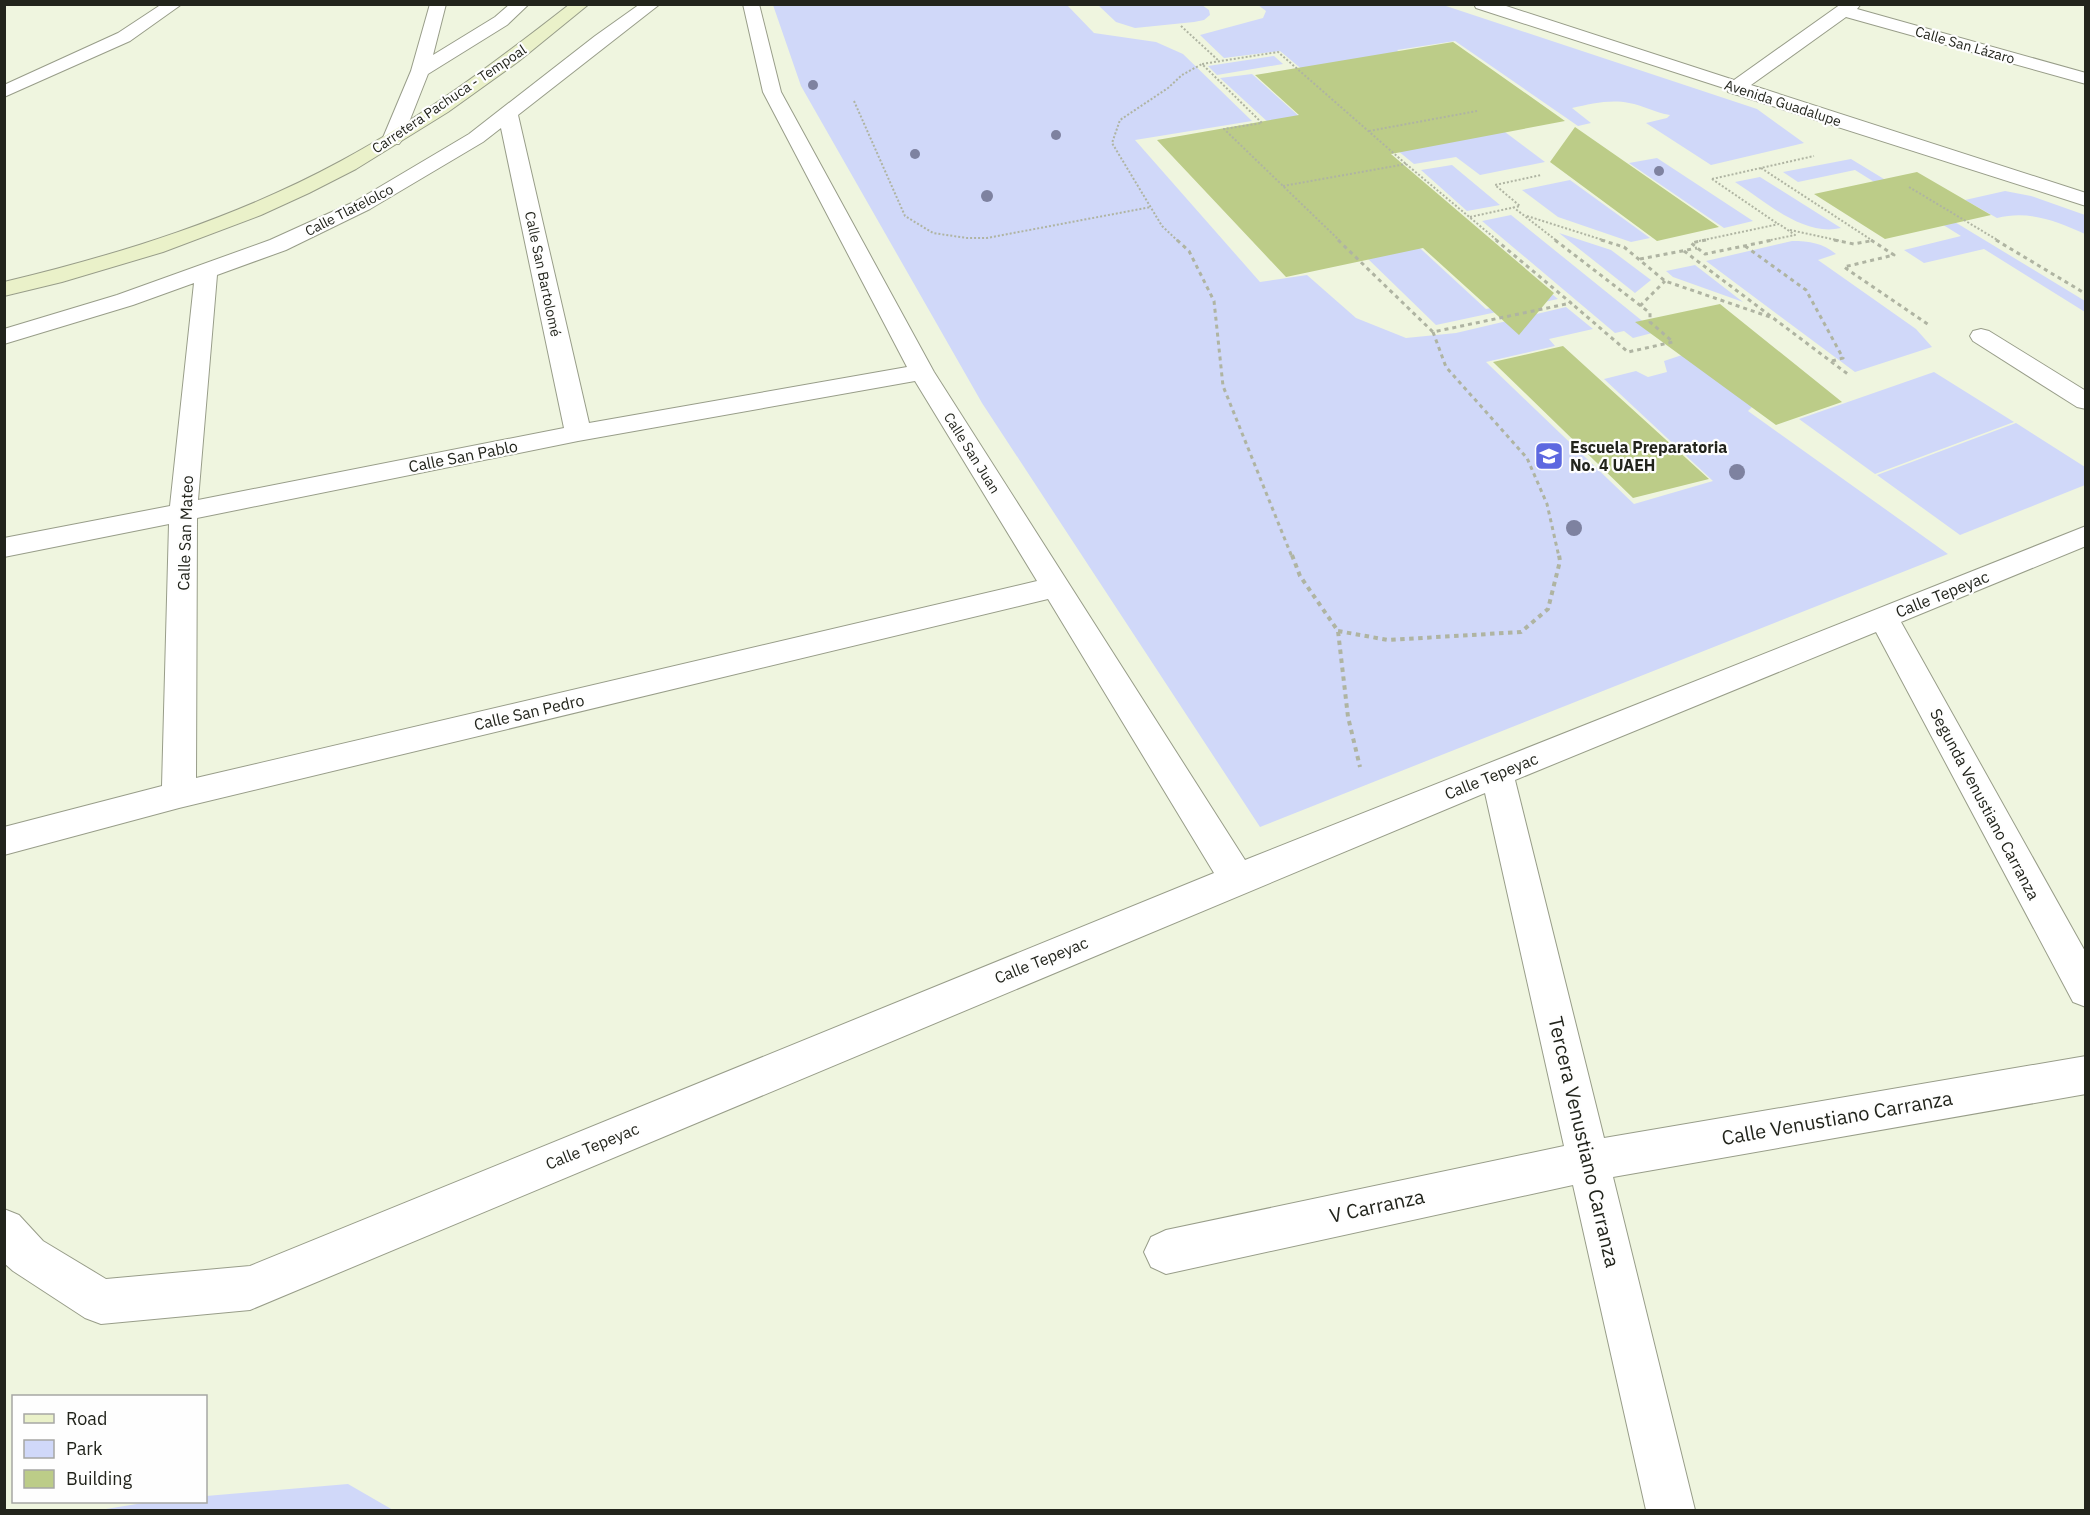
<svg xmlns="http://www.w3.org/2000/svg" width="2090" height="1515" viewBox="0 0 2090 1515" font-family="'IBM Plex Sans',sans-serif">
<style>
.green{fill:#d0d8f9}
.building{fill:#bccc88}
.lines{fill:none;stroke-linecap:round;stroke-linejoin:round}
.lane-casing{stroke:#989d89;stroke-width:2}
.street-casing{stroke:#989d89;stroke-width:2}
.secondary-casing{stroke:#989d89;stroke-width:2}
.path-far2{stroke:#afb4a2;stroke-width:2;stroke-dasharray:2 2;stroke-linecap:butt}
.path-far1{stroke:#afb4a2;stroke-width:3;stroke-dasharray:4 4;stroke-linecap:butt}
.path{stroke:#afb4a2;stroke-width:4;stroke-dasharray:4.5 4.5;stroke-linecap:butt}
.lane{fill:#fff;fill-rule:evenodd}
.street{fill:#fff;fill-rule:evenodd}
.secondary{fill:#eaf1c9;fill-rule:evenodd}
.tree{fill:#7e82a0}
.labels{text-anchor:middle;stroke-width:4.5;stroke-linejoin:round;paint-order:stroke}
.far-street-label{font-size:14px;fill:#22241c;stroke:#fefefe}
.poi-label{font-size:16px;font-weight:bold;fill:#22241c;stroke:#fefefe;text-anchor:start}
.street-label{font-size:16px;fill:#22241c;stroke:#fefefe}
.near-street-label{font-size:20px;fill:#22241c;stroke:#fefefe}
</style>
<rect width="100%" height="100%" fill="#eff5df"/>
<!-- green -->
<path class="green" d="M 773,5 L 1067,5 L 1094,33 L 1156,42 L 1183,54 L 1252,121 L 1135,140 L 1260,282 L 1307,275 L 1356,318 L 1406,338 L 1456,333 L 1566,307 L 1593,329 L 1549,339 L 1555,346 L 1486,362 L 1634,504 L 1713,481 L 1604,379 L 1636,371 L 1648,377 L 1667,372 L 1664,361 L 1691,352 L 1754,405 L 1748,411 L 1948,554 L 1260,827 L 982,403 L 801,86 Z
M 1098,5 L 1202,5 L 1209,10 L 1210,15 L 1204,20 L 1194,22 L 1135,28 L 1116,22 Z
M 1258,5 L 1443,5 L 1757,109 L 1804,143 L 1711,165 L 1646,123 L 1667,118 L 1670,115 C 1655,113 1643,105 1629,103 C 1610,99 1591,104 1572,108 L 1591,123 L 1578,126 L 1455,41 L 1397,50 L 1471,107 L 1372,128 L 1280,51 L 1224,58 L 1200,35 L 1263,18 L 1266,11 Z
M 1274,56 L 1283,64 L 1217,75 L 1208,66 Z
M 1252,74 L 1358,169 L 1270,124 L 1220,78 Z
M 1481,114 L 1545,162 L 1480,175 L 1456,157 L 1414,164 L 1376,133 Z
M 1657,158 L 1753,221 L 1724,228 L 1629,163 Z
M 1851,159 L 2085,301 L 2085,312 L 1984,249 L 1924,263 L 1904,250 L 1961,236 L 1855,170 L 1798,182 L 1783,172 Z
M 1452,165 L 1500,205 L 1467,211 L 1421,170 Z
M 1760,177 L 1841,228 C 1803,237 1765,201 1735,182 Z
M 1345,179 L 1486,309 L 1553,295 L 1558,299 L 1436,325 L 1296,189 Z
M 1570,180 L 1650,238 L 1631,242 L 1558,217 L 1522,190 Z
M 2005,191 L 2031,196 L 2085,215 L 2085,234 C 2056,221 2029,210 1997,218 L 1965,200 Z
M 1511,215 L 1656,332 L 1633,338 L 1624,331 L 1615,333 L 1482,221 Z
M 1559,233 L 1611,250 L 1651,280 L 1635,293 Z
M 1792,241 C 1810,241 1822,243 1836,254 L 1818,260 L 1916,329 L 1932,347 L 1855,372 L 1706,261 Z
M 1695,265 L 1743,302 L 1673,277 L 1666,271 Z
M 1934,372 L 2014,422 L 1875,474 L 1799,419 Z
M 2016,423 L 2085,467 L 2085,485 L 1960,535 L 1877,475 Z
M 348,1484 L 393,1510 L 100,1510 L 149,1502 L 206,1502 L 206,1496 Z"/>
<!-- building -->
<path class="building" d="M 1453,42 L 1565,121 L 1391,154 L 1554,293 L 1519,335 L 1423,248 L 1286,277 L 1157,140 L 1299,115 L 1255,75 Z
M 1575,127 L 1719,227 L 1657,241 L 1550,162 Z
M 1917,172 L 1991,215 L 1885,239 L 1814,194 Z
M 1720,304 L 1842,402 L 1776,425 L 1635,322 Z
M 1563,346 L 1709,479 L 1633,498 L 1493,362 Z"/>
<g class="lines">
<!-- lane casing -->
<g class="lane-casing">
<path id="lane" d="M 1981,329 L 1989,331 L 2086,391 L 2086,409 L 2077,407 L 1973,341 L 1970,336 L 1973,331 Z"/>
</g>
<!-- street casing -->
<g class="street-casing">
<path id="street" d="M 162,4 L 182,4 L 130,41 L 4,97 L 4,85 L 118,33 Z
M 430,4 L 446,4 L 433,55 L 495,17 L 510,4 L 529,4 L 507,25 L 428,74 L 402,140 L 399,144 L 385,144 L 382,140 L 411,71 Z
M 640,4 L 660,4 L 518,115 L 589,423 L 907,367 L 763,92 L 743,4 L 759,4 L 781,92 L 934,372 L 1245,860 L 2086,526 L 2086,546 L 1901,622 L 2086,953 L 2086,1007 L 2073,1002 L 1876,632 L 1515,780 L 1604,1138 L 2086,1056 L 2086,1094 L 1613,1177 L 1695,1510 L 1646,1510 L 1573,1185 L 1166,1274 L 1151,1267 L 1144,1252 L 1151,1237 L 1166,1230 L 1564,1146 L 1485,793 L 250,1310 L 101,1324 L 85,1318 L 13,1271 L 4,1263 L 4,1209 L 19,1215 L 43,1241 L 106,1279 L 250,1266 L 1214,873 L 1048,599 L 179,808 L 4,855 L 4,827 L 162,786 L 169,524 L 4,557 L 4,538 L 170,506 L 194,283 L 133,305 L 4,344 L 4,329 L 117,295 L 270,240 L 356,201 L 469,134 L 595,36 ZM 501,128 L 564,428 L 198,500 L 217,275 L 286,250 L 370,209 L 483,142 ZM 915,381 L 1037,581 L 196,778 L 197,518 L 578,441 Z
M 1474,4 L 1500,4 L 1734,80 L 1841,4 L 1861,4 L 1857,9 L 2086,73 L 2086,84 L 1846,17 L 1751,85 L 2086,193 L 2086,206 L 1728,92 L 1727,89 L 1476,8 Z"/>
</g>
<!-- secondary casing -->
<g class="secondary-casing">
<path id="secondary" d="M 570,4 L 589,4 L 519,61 L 448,112 L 356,169 L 309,193 L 261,215 L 163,252 L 62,282 L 4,296 L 4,282 C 121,254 236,218 341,161 C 423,117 497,61 570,4 Z"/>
</g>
<!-- path-far2 -->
<path class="path-far2" d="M 1181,26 L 1219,61
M 854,101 L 905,216 L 933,233 L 967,238 L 987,238 L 1151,207
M 1369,131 L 1477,111
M 1406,164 L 1498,241
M 1761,168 L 1873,241
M 1712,179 L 1814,156
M 1712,179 L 1778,224
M 1283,186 L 1406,164
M 1909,187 L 1999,241
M 1513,207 L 1557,241
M 1527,216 L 1606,241
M 1470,217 L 1520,206 L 1495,185 L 1541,175
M 1790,230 L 1841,241
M 1178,241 L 1162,226 L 1112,143 L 1120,120 L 1168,88 L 1182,75 L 1202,64
M 1340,241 L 1224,129 L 1262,123 L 1202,64 L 1278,52 L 1406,164
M 1699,241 L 1779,224 L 1795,235 L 1766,241"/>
<!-- path-far1 -->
<path class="path-far1" d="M 1177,240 L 1189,251 L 1214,301 L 1223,386 L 1292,557
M 1338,240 L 1433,332 L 1571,303 L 1496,240
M 1555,240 L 1650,313 L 1650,322 L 1673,342 L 1628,352 L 1571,303
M 1601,240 L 1624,247 L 1665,281 L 1773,318
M 1706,240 L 1691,243 L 1705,254 L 1773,240
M 1834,240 L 1854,244 L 1870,241
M 1871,240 L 1894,255 L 1844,267 L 1929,325
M 1996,240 L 2086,294
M 1745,246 L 1806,290 L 1843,358 L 1832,361
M 1684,251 L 1849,375
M 1640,259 L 1697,248
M 1640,306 L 1665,281
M 1433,332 L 1446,367 L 1527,458 L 1547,504 L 1559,557"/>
<!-- path -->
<path class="path" d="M 1292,555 L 1300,576 L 1338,631 L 1348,717 L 1360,767
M 1338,631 L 1388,640 L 1521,632 L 1548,609 L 1560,561 L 1559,555"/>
<!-- lane -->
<use href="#lane" class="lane"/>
<!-- street -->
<use href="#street" class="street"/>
<!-- secondary -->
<use href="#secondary" class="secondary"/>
</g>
<!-- trees -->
<g class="tree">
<circle cx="813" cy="85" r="5"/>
<circle cx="1056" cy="135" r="5"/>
<circle cx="915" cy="154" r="5"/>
<circle cx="1659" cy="171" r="5"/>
<circle cx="987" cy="196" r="6"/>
<circle cx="1737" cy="472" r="8"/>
<circle cx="1574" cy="528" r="8"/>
</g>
<!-- icons -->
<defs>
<g id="school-square" transform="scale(1.5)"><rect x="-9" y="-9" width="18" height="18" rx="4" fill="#5d68e0" stroke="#fefefe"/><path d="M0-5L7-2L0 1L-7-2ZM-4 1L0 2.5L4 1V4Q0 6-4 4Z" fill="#fff"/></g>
</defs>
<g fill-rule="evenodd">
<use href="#school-square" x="1549" y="456"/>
</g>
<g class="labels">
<!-- far-street labels -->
<g class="far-street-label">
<text transform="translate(1965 45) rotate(16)" y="5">Calle San Lázaro</text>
<text transform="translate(449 99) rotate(-34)" y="5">Carretera Pachuca - Tempoal</text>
<text transform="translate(1783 103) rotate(18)" y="5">Avenida Guadalupe</text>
<text transform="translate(349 210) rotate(-27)" y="5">Calle Tlatelolco</text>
<text transform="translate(543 274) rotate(78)" y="5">Calle San Bartolomé</text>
<text transform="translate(972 453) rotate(58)" y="5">Calle San Juan</text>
</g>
<!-- poi labels -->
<g class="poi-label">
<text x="1570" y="453">Escuela Preparatoria<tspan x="1570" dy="18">No. 4 UAEH</tspan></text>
</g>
<!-- street labels -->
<g class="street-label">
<text transform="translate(463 456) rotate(-11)" y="6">Calle San Pablo</text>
<text transform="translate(185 533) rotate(-88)" y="6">Calle San Mateo</text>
<text transform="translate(1942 594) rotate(-22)" y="6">Calle Tepeyac</text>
<text transform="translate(529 712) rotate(-13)" y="6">Calle San Pedro</text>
<text transform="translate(1491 776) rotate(-22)" y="6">Calle Tepeyac</text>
<text transform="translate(1985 804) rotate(62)" y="6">Segunda Venustiano Carranza</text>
<text transform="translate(1041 960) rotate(-22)" y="6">Calle Tepeyac</text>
<text transform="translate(592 1146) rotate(-22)" y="6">Calle Tepeyac</text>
</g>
<!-- near-street labels -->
<g class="near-street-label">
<text transform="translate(1837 1118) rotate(-10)" y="7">Calle Venustiano Carranza</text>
<text transform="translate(1584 1142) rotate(77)" y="7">Tercera Venustiano Carranza</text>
<text transform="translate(1377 1206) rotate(-12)" y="7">V Carranza</text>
</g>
</g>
<!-- border -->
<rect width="2090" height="1515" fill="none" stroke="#22241c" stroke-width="12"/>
<!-- legend -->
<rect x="12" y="1395" width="195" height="108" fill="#fefefe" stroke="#a6a7a4" stroke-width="1.5"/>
<rect x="24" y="1414" width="30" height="9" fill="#eaf1c9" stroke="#a6a7a4" stroke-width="1.5"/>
<text x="66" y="1425" font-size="18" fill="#22241c">Road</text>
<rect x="24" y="1440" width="30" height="18" fill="#d0d8f9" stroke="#a6a7a4" stroke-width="1.5"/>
<text x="66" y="1455" font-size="18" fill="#22241c">Park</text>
<rect x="24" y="1470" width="30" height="18" fill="#bccc88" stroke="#a6a7a4" stroke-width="1.5"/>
<text x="66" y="1485" font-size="18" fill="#22241c">Building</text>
</svg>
